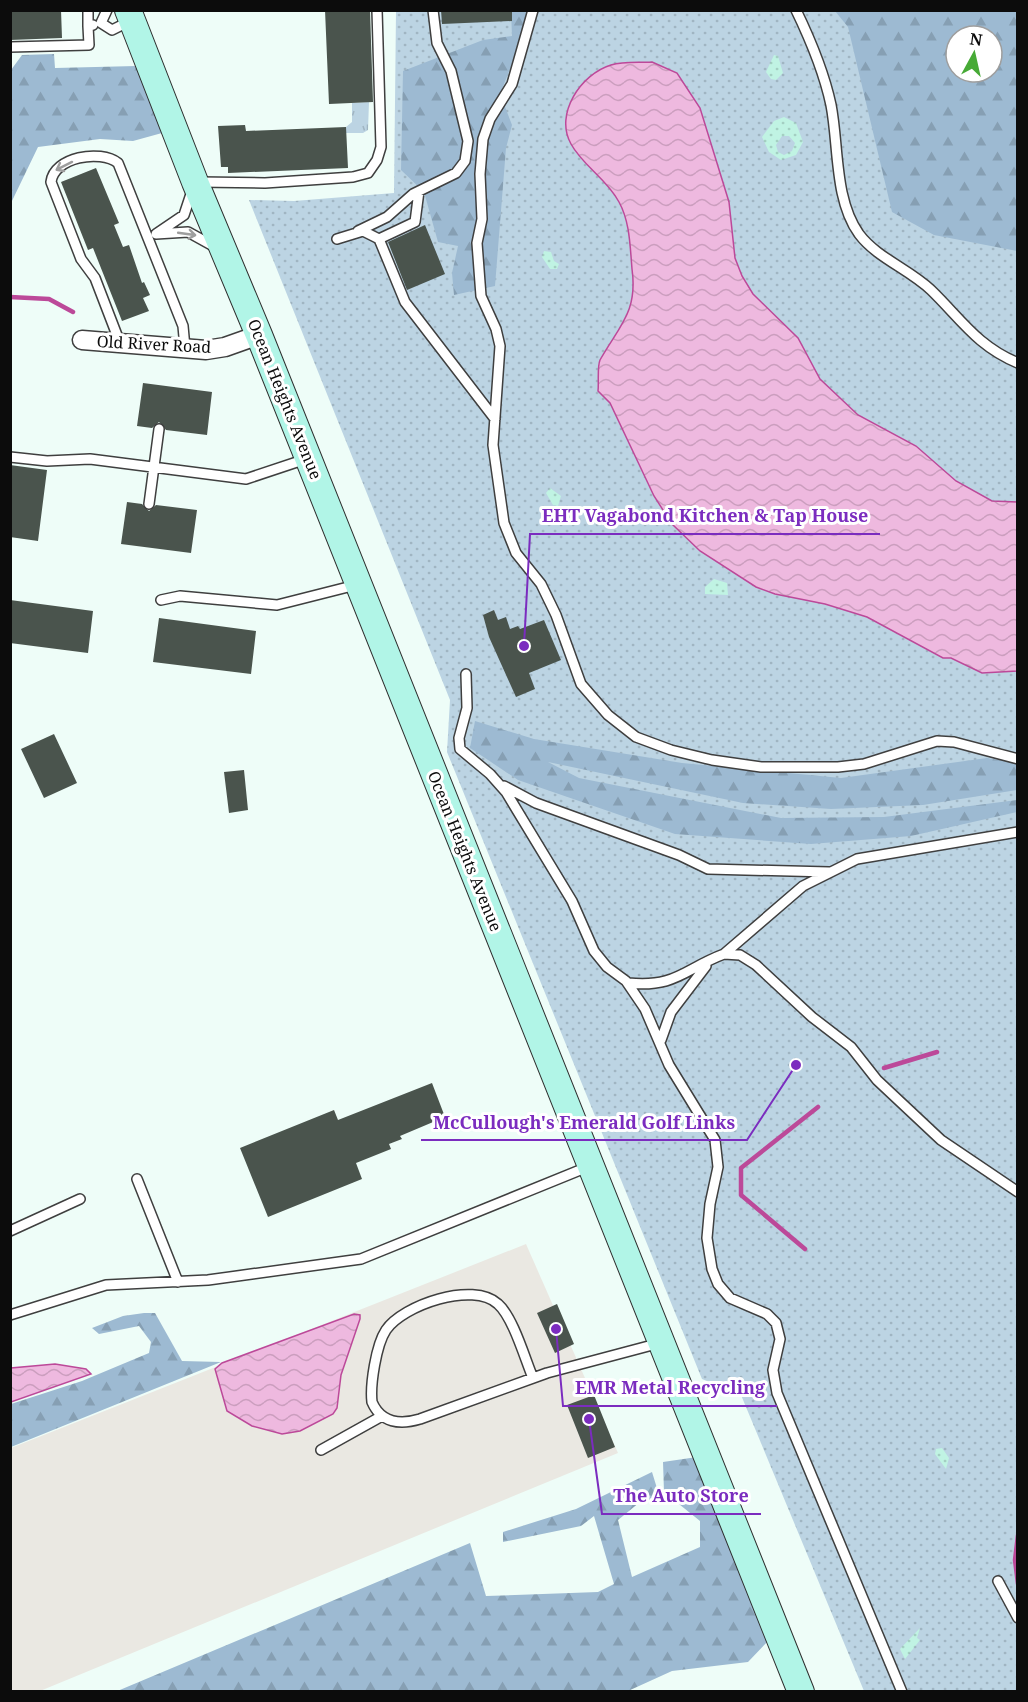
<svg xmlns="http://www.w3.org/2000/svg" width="1028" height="1702" viewBox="0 0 1028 1702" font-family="'Noto Serif',serif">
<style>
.industrial{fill:#eae8e2}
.grass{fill:url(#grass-dots)}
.forest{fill:url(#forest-firs);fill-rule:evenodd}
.sand{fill:url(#sand-dots);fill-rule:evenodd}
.park{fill:url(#park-tufts)}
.water{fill:url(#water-waves);stroke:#bc4999;stroke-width:1.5}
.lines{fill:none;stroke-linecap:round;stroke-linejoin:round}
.stream{stroke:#bc4999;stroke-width:4.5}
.building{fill:#4a544d}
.lane-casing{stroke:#3f3f3f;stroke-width:12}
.street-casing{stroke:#3f3f3f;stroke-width:21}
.secondary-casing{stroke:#2e2e2e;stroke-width:28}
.lane{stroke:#fff;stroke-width:9}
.street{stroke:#fff;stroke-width:18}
.secondary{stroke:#b1f5e7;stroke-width:26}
.oneway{stroke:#9e9e9e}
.labels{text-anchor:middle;stroke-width:6;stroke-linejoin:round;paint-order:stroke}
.street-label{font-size:16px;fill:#0c0c0c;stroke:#fff}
.leader{fill:none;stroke:#7b2cbf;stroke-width:2}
.callout-dot{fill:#7b2cbf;stroke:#fff;stroke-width:2}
.callout-label{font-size:18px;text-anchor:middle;font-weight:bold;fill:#7b2cbf;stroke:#fff;stroke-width:6;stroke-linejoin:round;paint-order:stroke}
</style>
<defs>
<pattern id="grass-dots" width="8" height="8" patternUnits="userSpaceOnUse" patternTransform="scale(1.5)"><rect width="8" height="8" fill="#bcd4e3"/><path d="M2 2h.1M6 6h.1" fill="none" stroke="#a0b5c2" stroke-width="1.8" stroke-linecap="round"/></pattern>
<pattern id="forest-firs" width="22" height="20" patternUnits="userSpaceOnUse" patternTransform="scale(1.5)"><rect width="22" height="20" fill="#9dbad2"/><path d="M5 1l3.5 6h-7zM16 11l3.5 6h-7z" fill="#869fb3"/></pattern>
<pattern id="sand-dots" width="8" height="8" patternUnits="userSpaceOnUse" patternTransform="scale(1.5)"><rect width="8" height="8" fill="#c0f3e3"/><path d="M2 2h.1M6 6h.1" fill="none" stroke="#a4cfc2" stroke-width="1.8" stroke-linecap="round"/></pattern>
<pattern id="park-tufts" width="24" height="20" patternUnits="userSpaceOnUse" patternTransform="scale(1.5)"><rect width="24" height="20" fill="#bcd4e3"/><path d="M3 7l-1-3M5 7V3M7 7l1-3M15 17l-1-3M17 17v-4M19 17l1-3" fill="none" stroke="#a0b5c2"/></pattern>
<pattern id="water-waves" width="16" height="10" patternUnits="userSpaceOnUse" patternTransform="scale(1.5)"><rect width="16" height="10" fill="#eeb9df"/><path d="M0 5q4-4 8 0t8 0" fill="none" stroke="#cb9ebe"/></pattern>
</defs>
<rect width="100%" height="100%" fill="#eefdf8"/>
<!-- industrial -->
<path class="industrial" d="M 526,1244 L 618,1453 L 40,1691 L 11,1692 L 11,1448 Z"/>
<!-- grass -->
<path class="grass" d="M 396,11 L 956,11 L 956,72 L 1018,187 L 1017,1691 L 864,1691 L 741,1395 L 702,1379 L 447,752 L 450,700 L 249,200 L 294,201 L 394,193 Z"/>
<!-- forest -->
<path class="forest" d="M 511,11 L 527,11 L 512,64 L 500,94 L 512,125 L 506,148 L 495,286 L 454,295 L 452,273 L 458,246 L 438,242 L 424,192 L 401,170 L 403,71 L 483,40 L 512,36 Z
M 835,11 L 1017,11 L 1017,251 L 934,235 L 892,212 L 848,27 ZM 956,36 L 992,36 L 992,72 L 956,72 Z
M 54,54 L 55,68 L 136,66 L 162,133 L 133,141 L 100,139 L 38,147 L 11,203 L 11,70 L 22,55 Z
M 475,721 L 534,739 L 682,763 L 841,778 L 987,758 L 1017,763 L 1017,790 L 923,805 L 831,809 L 743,803 L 548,762 L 579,778 L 781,818 L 884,817 L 1017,800 L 1017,812 L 911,836 L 811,844 L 675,834 L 518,780 L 470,748 Z
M 144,1313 L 155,1313 L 182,1361 L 221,1362 L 11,1447 L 11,1404 L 82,1381 L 149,1353 L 151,1342 L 139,1326 L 99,1334 L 92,1328 L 123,1316 Z
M 697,1457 L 769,1640 L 748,1662 L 672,1671 L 628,1691 L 115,1692 L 470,1543 L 486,1596 L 598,1592 L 614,1584 L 594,1516 L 581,1526 L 503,1542 L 503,1532 L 576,1509 L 652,1472 L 660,1498 L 640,1502 L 618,1520 L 632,1577 L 700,1547 L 700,1521 L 664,1492 L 663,1462 Z"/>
<!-- sand -->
<path class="sand" d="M 774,55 L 778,56 L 783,73 L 776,80 L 771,79 L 766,72 Z
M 784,117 L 796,123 L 803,142 L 796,155 L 781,160 L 769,152 L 762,137 L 774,121 ZM 782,136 L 789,136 L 795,143 L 792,151 L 784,155 L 778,152 L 776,145 Z
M 544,251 L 551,252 L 554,261 L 559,264 L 557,269 L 550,269 L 542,257 Z
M 550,488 L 561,496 L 558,506 L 553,505 L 546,493 Z
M 714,579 L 727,583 L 728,595 L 705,594 L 705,587 Z
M 942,1448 L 949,1458 L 946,1469 L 935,1454 L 936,1449 Z
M 920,1628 L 917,1638 L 920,1640 L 905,1659 L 900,1649 Z"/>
<!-- park -->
<path class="park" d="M 369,102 L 368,130 L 363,133 L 346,133 L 346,127 L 352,122 L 352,103 Z"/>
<!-- water -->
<path class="water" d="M 652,62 L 677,73 L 700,108 L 729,202 L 735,258 L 742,276 L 753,294 L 798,338 L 820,379 L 858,415 L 916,446 L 956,481 L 992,501 L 1017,502 L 1017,671 L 982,673 L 951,658 L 943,658 L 867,617 L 825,604 L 775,594 L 756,587 L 700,551 L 672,524 L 654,496 L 610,403 L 598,391 C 599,383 597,367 600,360 C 619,326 638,312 632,269 C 630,246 630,222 619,202 C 607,179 583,166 571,144 C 554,114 581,74 611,65 C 624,61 639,63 652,62 Z
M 354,1314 L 360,1315 L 360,1319 L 341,1375 L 337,1408 L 333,1414 L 300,1431 L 282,1434 L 252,1426 L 227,1411 L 215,1369 L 222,1363 Z
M 55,1364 L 86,1369 L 91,1374 L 11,1402 L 11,1368 Z"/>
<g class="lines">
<!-- stream -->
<path class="stream" d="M 10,297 L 49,299 L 73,312
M 884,1068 L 937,1052
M 805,1249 L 741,1195 L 741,1168 L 818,1107
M 1018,1535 L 1015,1560 L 1018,1584"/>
</g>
<!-- building -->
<path class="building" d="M 10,10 L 61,10 L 62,38 L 10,40 Z
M 325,10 L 370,10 L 373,102 L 329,104 Z
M 441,10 L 512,10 L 512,21 L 442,24 Z
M 245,125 L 246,131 L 346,127 L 348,168 L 228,173 L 228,167 L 221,167 L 218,126 Z
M 96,168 L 119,223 L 114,225 L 123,247 L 129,245 L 142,283 L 144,282 L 150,295 L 143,298 L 149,311 L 122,321 L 93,248 L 88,250 L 61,182 Z
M 425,225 L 445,274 L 407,290 L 388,242 Z
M 143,383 L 212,392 L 207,435 L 166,430 L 159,422 L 152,428 L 137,426 Z
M 10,465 L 47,470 L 38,541 L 10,537 Z
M 127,502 L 142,504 L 149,511 L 156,505 L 197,510 L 191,553 L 121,544 Z
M 10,600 L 93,611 L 88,653 L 10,643 Z
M 494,610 L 498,620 L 506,617 L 510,629 L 518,626 L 520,629 L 544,620 L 561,660 L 529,673 L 535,689 L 516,697 L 489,637 L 483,615 Z
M 159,618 L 256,631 L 251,674 L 153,662 Z
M 54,734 L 77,783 L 44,798 L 21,749 Z
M 244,770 L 248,810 L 229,813 L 224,772 Z
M 432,1083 L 445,1117 L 400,1136 L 402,1139 L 389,1144 L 391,1149 L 356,1163 L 362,1179 L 268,1217 L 240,1148 L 334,1110 L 338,1120 Z
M 557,1304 L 574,1344 L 555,1353 L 537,1313 Z
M 594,1395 L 615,1447 L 588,1458 L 567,1405 Z"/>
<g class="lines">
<!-- lane casing -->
<g class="lane-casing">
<path id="lane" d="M 88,10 L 88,26 L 93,25
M 107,10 L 101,23 L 112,30 L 132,20
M 533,10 L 512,84 L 490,119 L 483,139 L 480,174 L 482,219 L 477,243 L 481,296 L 496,329 L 500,346 L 493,445 L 504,523 L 516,553 L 541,584 L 556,615 L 581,684 L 608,715 L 636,737 L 671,750 L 712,760 L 761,767 L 838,767 L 864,764 L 937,741 L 954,742 L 1018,759
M 796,10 C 811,41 824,72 831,105 C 839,146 834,199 859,234 C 877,258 909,269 931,290 C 961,319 977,346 1018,363
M 10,47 L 89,45 L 88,26
M 199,182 L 265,183 L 353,177 L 368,173 L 377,160 L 381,147 L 377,10
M 192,191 L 184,215 L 156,234 L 188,232 L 217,248
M 358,231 L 387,217 L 413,194 L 456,173 L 465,161 L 468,141 L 451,71 L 437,43 L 433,10
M 337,239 L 363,231 L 379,239 L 405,302 L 495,419
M 379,239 L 415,222 L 419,191
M 120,343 L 95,278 L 81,259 L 51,182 C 54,157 100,149 118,163 L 183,326 L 185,348
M 10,457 L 47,461 L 90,459 L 246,479 L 306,459
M 149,504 L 159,429
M 161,600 L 180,596 L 277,605 L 356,585
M 466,674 L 467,708 L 459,738 L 460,749 L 490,774 L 506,792 L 572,901 L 594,951 L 607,967 L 626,981 L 645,1009 L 669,1065 L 715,1140 L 718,1167 L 710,1204 L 707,1238 L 712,1269 L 718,1284 L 730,1298 L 767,1314 L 776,1323 L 780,1339 L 773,1370 L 777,1393 L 902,1692
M 504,786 L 536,803 L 679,855 L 708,869 L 829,872
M 724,954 L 803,886 L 857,859 L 1018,832
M 628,983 C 676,988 684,969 724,954 L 740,955 L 756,965 L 812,1017 L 851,1047 L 877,1080 L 941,1140 L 1018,1192
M 661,1040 L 671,1012 L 706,966
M 137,1179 L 178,1282
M 10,1231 L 80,1199
M 10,1315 L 106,1285 L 208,1280 L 361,1259 L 590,1166
M 533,1378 C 525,1359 513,1317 498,1304 C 473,1281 403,1305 386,1330 C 376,1345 370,1385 372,1402 C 381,1423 400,1425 420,1419 L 547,1373 L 660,1343
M 321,1450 L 382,1416
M 998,1581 L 1018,1618"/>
</g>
<!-- street casing -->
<g class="street-casing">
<path id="street" d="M 82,340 L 206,350 L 225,347 L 259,335"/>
</g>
<!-- secondary casing -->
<g class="secondary-casing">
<path id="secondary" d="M 128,10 L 195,182 L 259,335 L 801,1692"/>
</g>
<!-- lane -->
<use href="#lane" class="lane"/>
<!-- street -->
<use href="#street" class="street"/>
<!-- secondary -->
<use href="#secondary" class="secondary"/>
</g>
<!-- one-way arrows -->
<defs><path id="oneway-shaft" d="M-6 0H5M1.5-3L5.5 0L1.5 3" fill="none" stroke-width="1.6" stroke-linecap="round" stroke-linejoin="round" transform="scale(1.5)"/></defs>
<g class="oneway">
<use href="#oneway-shaft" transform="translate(64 166) rotate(153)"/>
<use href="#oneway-shaft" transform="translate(187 234) rotate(8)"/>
</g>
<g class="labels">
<!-- street labels -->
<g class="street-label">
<text transform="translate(154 344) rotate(3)" y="6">Old River Road</text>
<text transform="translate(285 399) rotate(68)" y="6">Ocean Heights Avenue</text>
<text transform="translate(465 851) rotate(68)" y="6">Ocean Heights Avenue</text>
</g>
</g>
<!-- callouts -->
<path class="leader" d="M524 646L530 534H880M796 1065L747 1140H421M556 1329L563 1406H777M589 1419L602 1514H761"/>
<g class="callout-dot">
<circle cx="524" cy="646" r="6"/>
<circle cx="796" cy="1065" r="6"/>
<circle cx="556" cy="1329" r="6"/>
<circle cx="589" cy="1419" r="6"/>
</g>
<g class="callout-label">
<text x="705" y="522">EHT Vagabond Kitchen &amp; Tap House</text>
<text x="584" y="1129">McCullough's Emerald Golf Links</text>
<text x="670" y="1394">EMR Metal Recycling</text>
<text x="681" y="1502">The Auto Store</text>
</g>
<!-- border -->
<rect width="1028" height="1702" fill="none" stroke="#0c0c0c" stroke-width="24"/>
<!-- north arrow -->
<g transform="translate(974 54) rotate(8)"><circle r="28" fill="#ffffff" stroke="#9e9e9e" stroke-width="1.5"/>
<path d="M0-4.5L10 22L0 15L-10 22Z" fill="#47aa36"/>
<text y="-9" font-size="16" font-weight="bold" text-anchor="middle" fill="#0c0c0c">N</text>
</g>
</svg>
